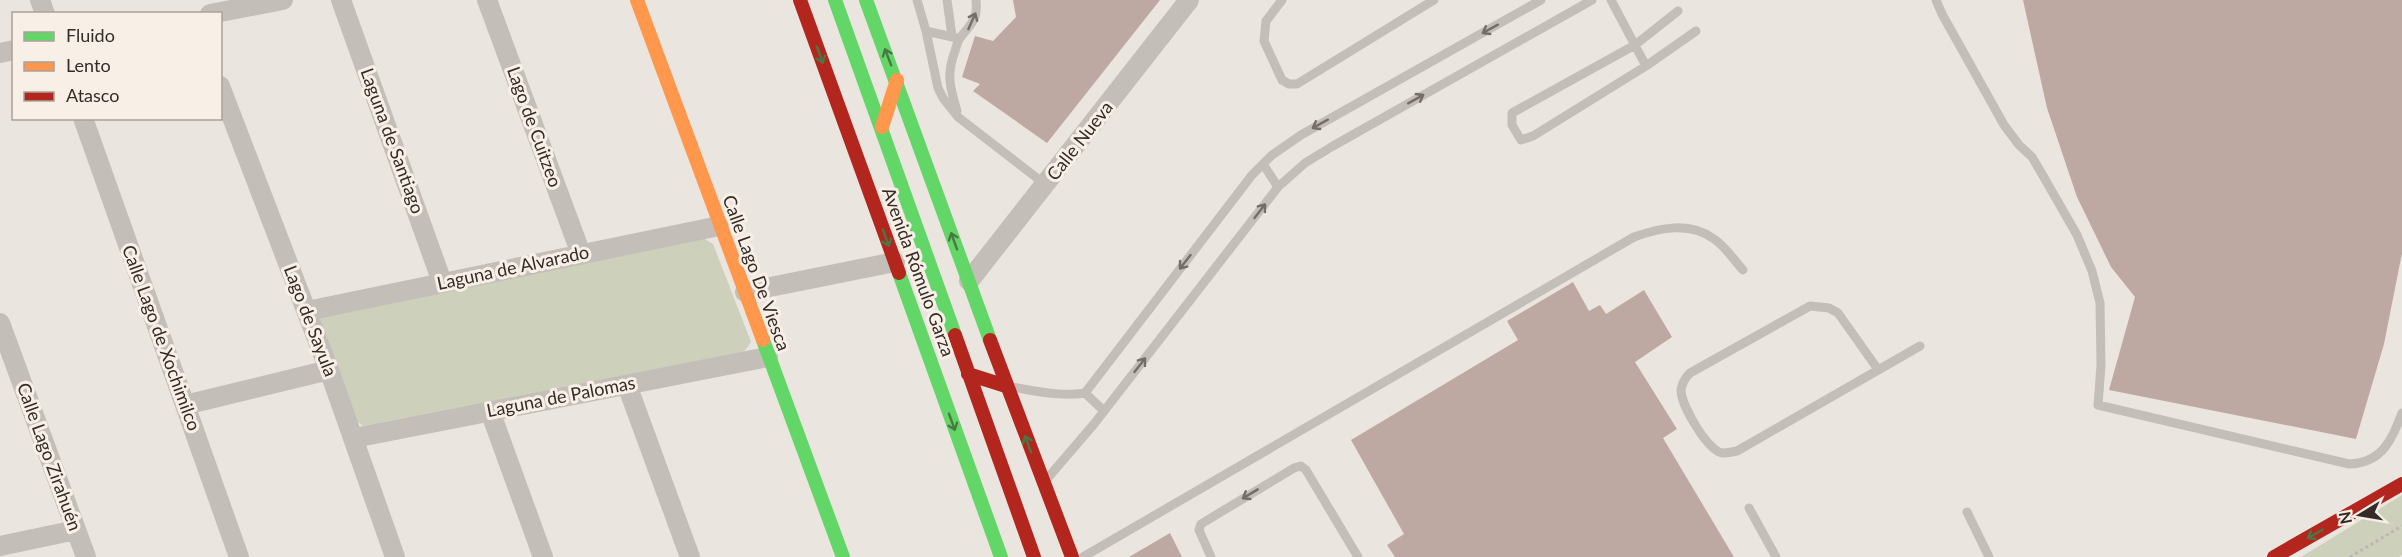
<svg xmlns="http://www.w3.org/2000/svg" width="2402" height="557" viewBox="0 0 2402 557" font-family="Lato,sans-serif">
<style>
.green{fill:#cdd0ba}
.building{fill:#bea9a2}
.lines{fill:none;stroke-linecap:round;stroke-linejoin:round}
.path{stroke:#bdb6b2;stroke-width:3;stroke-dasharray:3 3;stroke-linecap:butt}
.lane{stroke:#c4beb9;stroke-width:9}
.street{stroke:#c4beb9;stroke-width:20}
.fast{stroke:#63d668;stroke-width:14}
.slow{stroke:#ff974d;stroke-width:14}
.jam{stroke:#b3261e;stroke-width:14}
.oneway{stroke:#756d69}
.oneway2{stroke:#4a7844}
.labels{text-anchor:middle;stroke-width:6;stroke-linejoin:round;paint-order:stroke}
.street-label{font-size:18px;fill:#352b27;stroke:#f8efe7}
</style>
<rect width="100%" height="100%" fill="#ebe5e0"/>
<!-- green -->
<path class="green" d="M 703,238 L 713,244 L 751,342 L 744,352 L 363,426 L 354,419 L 315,322 L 322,312 Z
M 2402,495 L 2402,555 L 2399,557 L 2301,557 Z"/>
<!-- building -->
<path class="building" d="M 1013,0 L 1160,0 L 1047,143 L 973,91 L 980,84 L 962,77 L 975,36 L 993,41 L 1016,17 Z
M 2023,0 L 2402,0 L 2402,253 L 2384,344 L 2356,439 L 2109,390 L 2135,297 L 2111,267 L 2077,197 L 2047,108 Z
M 1573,282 L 1589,311 L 1600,305 L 1606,314 L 1644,290 L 1672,337 L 1635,362 L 1677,429 L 1663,438 L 1734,557 L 1395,557 L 1387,545 L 1404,534 L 1351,440 L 1518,340 L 1507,321 Z
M 1170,533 L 1182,557 L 1129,557 Z"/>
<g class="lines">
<!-- path -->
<path class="path" d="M 2350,557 L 2402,526"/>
<!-- lane -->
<path class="lane" d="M 917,0 L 926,31 L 938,88 L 943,98 L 958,117 L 1046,185
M 947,0 L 952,36
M 1282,0 L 1266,21 L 1264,41 L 1282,80 L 1289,84 L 1297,84 L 1434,0
M 1611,0 L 1646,66 L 1533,136 L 1521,140 L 1512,125 L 1512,113 L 1635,45 L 1678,11
M 1936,0 L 1942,14 L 2004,125 L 2019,145 L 2032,157 L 2042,174 L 2077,235 L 2092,271 L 2100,303 L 2101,365 L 2098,405 L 2349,464 C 2382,463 2392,440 2402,413
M 926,31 L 957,38
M 1646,66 L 1696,31
M 957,111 C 950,87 946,75 955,51 C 956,47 958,41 960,38 C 972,22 978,21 976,0
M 1263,164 L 1278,187
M 1877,368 L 1838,313 L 1829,308 L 1810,306 L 1690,373 C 1685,378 1682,383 1681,390 C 1681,405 1707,450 1722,453 C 1727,453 1732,452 1737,451 L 1920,346
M 1012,387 C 1036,391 1061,397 1085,393 L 1252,175 L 1272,155 L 1301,135 L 1541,0
M 1085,393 L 1104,411
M 1046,480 L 1094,424 L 1278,187 L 1305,163 L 1333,146 L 1592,0
M 1749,508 L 1776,557
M 1967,512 L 1989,557
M 1083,557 L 1634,237 C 1659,228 1690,221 1714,239 C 1725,246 1734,260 1743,270
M 1211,557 L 1199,530 L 1201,524 L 1294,468 L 1301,466 L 1306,470 L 1358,557"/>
<!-- street -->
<path class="street" d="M 40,0 L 45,14
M 341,0 L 442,282
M 487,0 L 581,254
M 210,14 L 283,0
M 0,53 L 14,50
M 220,86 L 329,370 L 395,557
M 83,118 L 239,557
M 969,281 L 1189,0
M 745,292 L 895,262
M 307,311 L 719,226
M 0,323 L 86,557
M 627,385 L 690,557
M 185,405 L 329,370
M 490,411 L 543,557
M 354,438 L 768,357
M 0,546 L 76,530"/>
<!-- fast -->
<path class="fast" d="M 835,0 L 955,335
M 866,0 L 990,340
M 899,273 L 1001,557
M 763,340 L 843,557"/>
<!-- slow -->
<path class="slow" d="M 637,0 L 763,340
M 882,127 L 897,80"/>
<!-- jam -->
<path class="jam" d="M 800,0 L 899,273
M 955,335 L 1034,557
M 990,340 L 1072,557
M 968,374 L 1006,386
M 2274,557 L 2402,484"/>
</g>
<!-- one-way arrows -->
<defs><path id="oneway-shaft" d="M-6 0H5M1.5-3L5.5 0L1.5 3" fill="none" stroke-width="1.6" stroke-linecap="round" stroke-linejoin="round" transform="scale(1.5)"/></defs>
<g class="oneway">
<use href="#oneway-shaft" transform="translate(972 21) rotate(-66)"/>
<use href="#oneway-shaft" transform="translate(1490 29) rotate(151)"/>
<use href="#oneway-shaft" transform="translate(1416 99) rotate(-29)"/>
<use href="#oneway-shaft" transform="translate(1320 124) rotate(151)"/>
<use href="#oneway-shaft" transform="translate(1260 211) rotate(-52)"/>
<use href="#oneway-shaft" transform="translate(1185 262) rotate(128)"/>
<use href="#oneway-shaft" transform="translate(1140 365) rotate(-52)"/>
<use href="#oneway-shaft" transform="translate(1250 494) rotate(149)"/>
</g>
<g class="oneway2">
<use href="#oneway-shaft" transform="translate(820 55) rotate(70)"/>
<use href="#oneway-shaft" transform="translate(888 57) rotate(-111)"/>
<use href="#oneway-shaft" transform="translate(886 238) rotate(70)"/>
<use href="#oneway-shaft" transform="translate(954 241) rotate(-110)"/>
<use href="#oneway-shaft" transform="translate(952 422) rotate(70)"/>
<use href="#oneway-shaft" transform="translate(1028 444) rotate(-110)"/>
<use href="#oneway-shaft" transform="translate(2315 534) rotate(150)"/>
</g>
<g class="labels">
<!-- street labels -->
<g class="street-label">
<text transform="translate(534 127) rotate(70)" y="6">Lago de Cuitzeo</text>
<text transform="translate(392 141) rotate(70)" y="6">Laguna de Santiago</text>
<text transform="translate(1080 141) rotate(-52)" y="6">Calle Nueva</text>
<text transform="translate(513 268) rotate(-12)" y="6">Laguna de Alvarado</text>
<text transform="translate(918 272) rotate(70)" y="6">Avenida Rómulo Garza</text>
<text transform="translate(756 273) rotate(70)" y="6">Calle Lago De Viesca</text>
<text transform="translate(310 321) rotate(69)" y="6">Lago de Sayula</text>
<text transform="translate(161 338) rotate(70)" y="6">Calle Lago de Xochimilco</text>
<text transform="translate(561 397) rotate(-11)" y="6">Laguna de Palomas</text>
<text transform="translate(49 457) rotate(70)" y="6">Calle Lago Zirahuén</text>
</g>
</g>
<!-- legend -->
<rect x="12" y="12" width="210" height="108" fill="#f8efe7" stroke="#aaa19a" stroke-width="1.5"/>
<rect x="24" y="32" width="30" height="9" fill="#63d668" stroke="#aaa19a" stroke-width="1.5"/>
<text x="66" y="42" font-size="18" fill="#352b27">Fluido</text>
<rect x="24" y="62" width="30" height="9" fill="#ff974d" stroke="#aaa19a" stroke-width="1.5"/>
<text x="66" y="72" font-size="18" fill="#352b27">Lento</text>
<rect x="24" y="92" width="30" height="9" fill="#b3261e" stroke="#aaa19a" stroke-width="1.5"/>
<text x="66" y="102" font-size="18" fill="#352b27">Atasco</text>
<!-- north arrow -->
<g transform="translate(2360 515) rotate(259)" stroke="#f8efe7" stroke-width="4.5" paint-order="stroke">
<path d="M0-4.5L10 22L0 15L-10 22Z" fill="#352b27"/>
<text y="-9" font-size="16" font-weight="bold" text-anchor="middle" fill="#352b27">N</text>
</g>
</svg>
